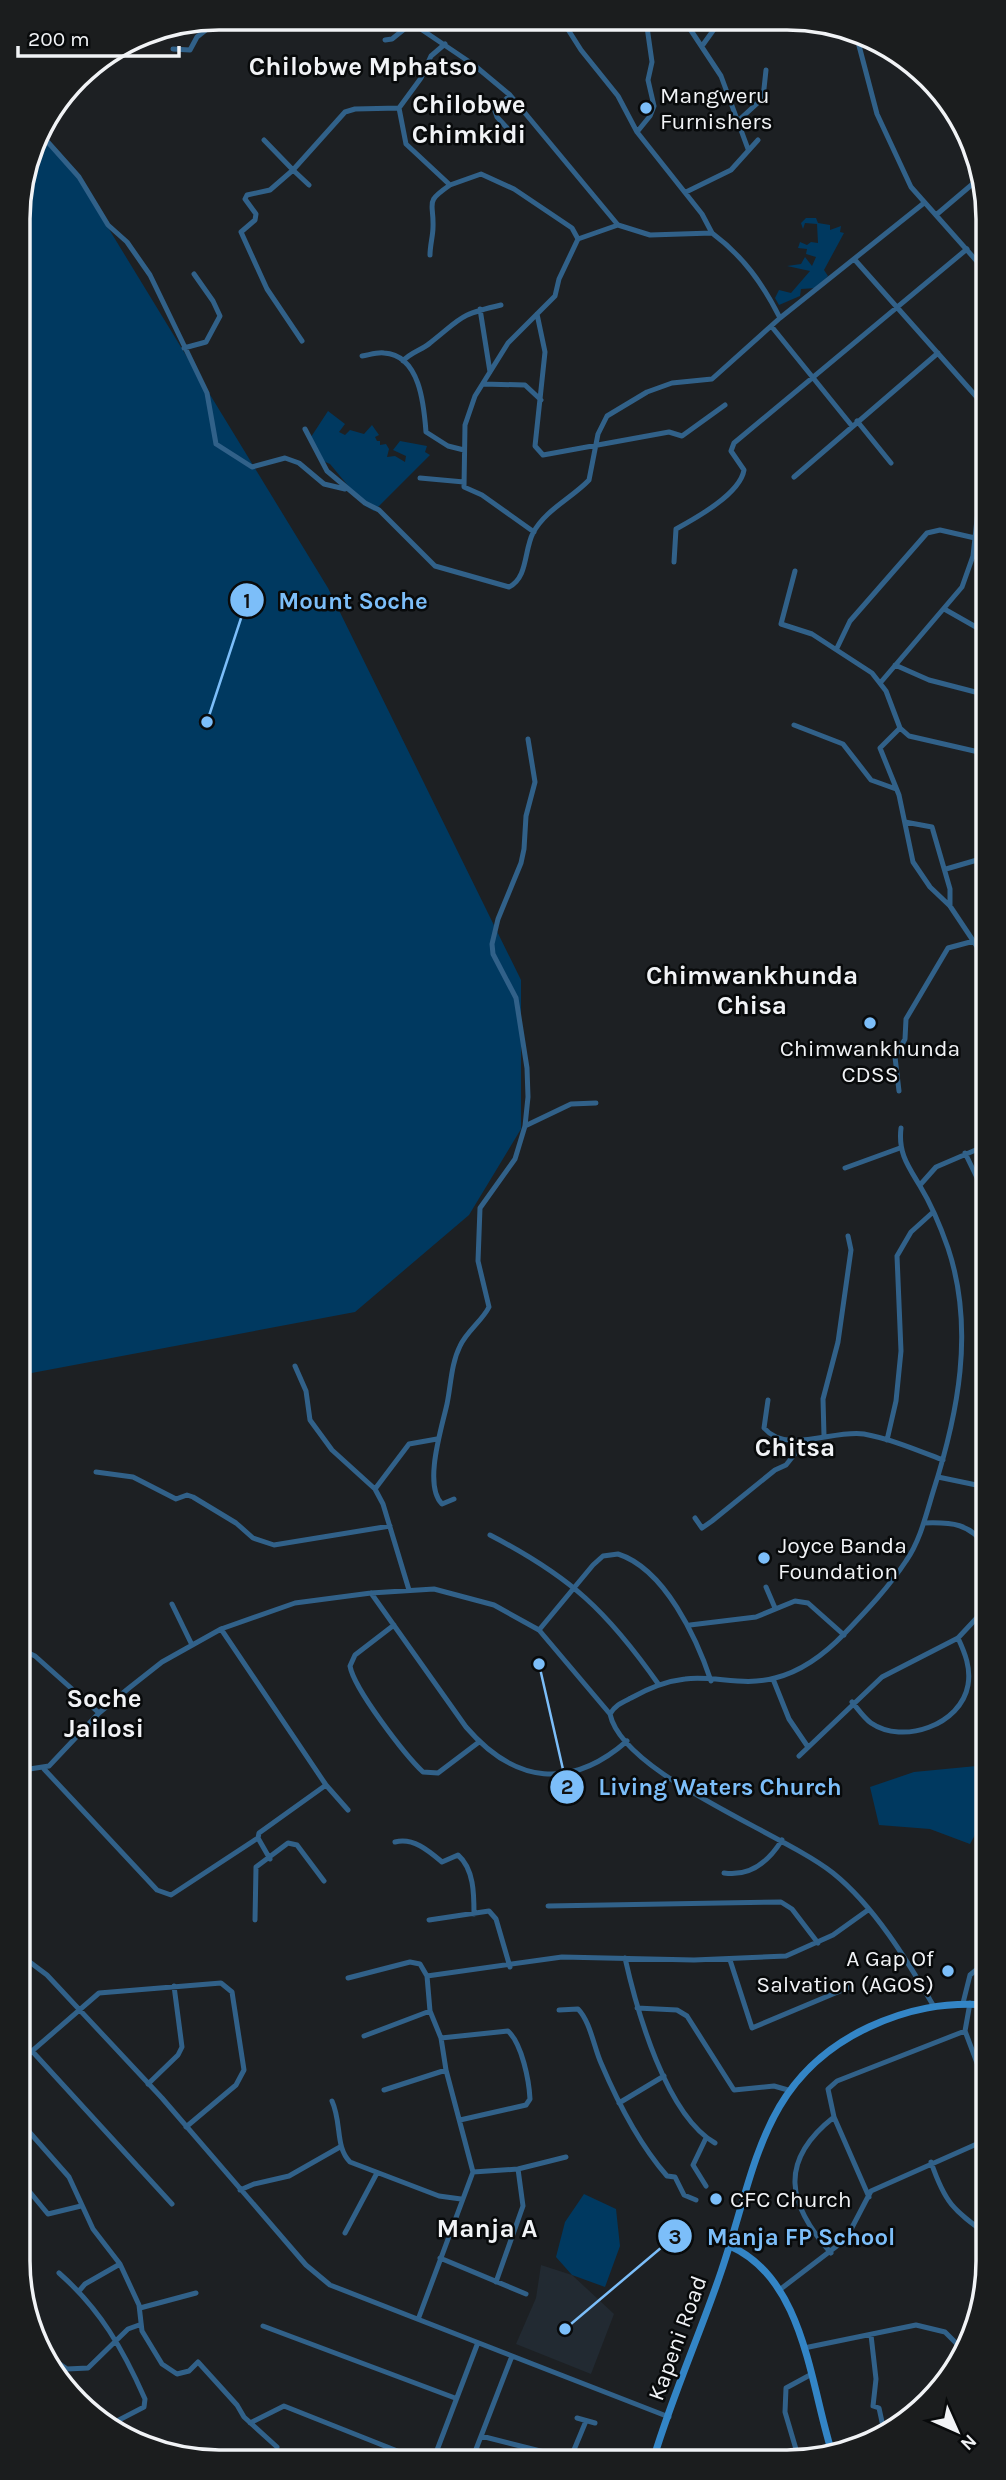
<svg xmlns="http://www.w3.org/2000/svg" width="1006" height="2480" viewBox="0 0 1006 2480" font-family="Karla,sans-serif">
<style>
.built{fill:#222a32}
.green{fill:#003960}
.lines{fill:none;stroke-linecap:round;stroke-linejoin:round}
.street{stroke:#316189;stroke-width:5}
.secondary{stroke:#3385c6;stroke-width:7}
.poi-dot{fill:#7cbef9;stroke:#080a0b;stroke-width:2.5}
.labels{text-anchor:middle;stroke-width:5;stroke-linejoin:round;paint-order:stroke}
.poi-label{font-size:23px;fill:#f1f3f6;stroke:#080a0b;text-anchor:start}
.street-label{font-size:23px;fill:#f1f3f6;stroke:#080a0b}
.quarter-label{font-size:26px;font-weight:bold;fill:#f1f3f6;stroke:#080a0b}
.rim{fill:none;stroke:#f1f3f6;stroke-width:3.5}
.leader{fill:none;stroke:#7cbef9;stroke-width:2.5}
.callout-dot{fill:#7cbef9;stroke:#080a0b;stroke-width:2.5}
.mark-label{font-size:21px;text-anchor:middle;font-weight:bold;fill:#111}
.callout-label{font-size:24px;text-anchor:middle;font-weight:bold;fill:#7cbef9;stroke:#080a0b;stroke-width:5;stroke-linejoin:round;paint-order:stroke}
</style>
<rect width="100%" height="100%" fill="#1d2023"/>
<!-- built -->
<path class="built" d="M 541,2265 L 572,2275 L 614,2314 L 591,2374 L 516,2344 L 536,2298 Z"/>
<!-- green -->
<path class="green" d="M 38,132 L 79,180 L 328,588 L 521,980 L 521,1129 L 469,1215 L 355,1312 L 21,1375 L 18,205 Z
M 816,218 L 818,223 L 830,225 L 830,230 L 841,226 L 840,232 L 844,233 L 824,270 L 828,276 L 816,288 L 801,289 L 800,296 L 779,305 L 775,298 L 779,290 L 791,293 L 810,271 L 787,266 L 801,264 L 805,257 L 812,266 L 816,257 L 806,254 L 807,249 L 798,248 L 800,242 L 807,245 L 811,242 L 818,243 L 817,224 L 805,223 L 803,229 L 801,223 L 806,218 Z
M 328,411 L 345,424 L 339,432 L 345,435 L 350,430 L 364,434 L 372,425 L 379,435 L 375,437 L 377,441 L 380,441 L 380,445 L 386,444 L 389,449 L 387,457 L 395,456 L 405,462 L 406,456 L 393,450 L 400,441 L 427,446 L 425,452 L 430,455 L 374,511 L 365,506 L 330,464 L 321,460 L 311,437 Z
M 987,1765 L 987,1813 L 970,1844 L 930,1829 L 879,1825 L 870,1787 L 914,1772 Z
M 584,2194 L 616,2209 L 620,2246 L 605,2287 L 572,2275 L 556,2257 L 565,2222 Z"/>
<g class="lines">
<!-- street -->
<path class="street" d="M 406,19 L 474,65 L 510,95 L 618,225 L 650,235 L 712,233 C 743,256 763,284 780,318
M 562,20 L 581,50 L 618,96 L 637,132 L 702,214 L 712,233
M 690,29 L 721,76 L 748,149
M 857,38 L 877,114 L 911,187 L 982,267
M 385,40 L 392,39 L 413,22
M 702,46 L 720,21
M 173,49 L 190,50 L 197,37 L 221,18
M 399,108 L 406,144 L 450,185 C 424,203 434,201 433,227 C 433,236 430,245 430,255
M 399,108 L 421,78 L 431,56 L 445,44
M 739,120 L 763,98 L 766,70
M 508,129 L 497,117 L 495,111 L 510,95
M 637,132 L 650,116 L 654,106 L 648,80 L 652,62 L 646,20
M 46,140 L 79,177 L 108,225 L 127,242 L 150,275 L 207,393 L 216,444 L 252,467 L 285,458 L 299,463 L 324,484 L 345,489
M 264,140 L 293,170 L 345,112 L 355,109 L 399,108
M 450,185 L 481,174 L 514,189 L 572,228 L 578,239 L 559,279 L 555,296 L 508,343 L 475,396 L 465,425 L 464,487 L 482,495 L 534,532
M 686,192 L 731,170 L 758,140
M 936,215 L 982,176
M 578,239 L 618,225
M 855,260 L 982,403
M 480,309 L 490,372
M 537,314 L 545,352 L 535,446 L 543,455 L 669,432 L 682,436 L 725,405
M 772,327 L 852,426
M 302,341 L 267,289 L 241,232 L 255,220 L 256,214 L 245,199 L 247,195 L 270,190 L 293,170 L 309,185
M 184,348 L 206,342 L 220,316 L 213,301 L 194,274
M 362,356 C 369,355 377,352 384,353 C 420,355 424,405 426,432 L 448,446 L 464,450
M 403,361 C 411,352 422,350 430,343 C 463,317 458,315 501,305
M 483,384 L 525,385 L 541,400
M 857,421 L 891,463
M 305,429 L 327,471 L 365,503 L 379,510 L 435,566 L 509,587 C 528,578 524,550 533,533 C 545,510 572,498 589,480 L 598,434 L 607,416 L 647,392 L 672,383 L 712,379 L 780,318 L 924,203
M 794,477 L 938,353
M 420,478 L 464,482
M 973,556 L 983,465
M 674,562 L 676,529 C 696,518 740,494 744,470 L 731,451 L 734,443 L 967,249
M 795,571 L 781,624 L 812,634 L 872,673 L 886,691 L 900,728 L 909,736 L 983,753
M 946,610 L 983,631
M 837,648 L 850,621 L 927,533 L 940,530 L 975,538
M 895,665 L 929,680 L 983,694
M 881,682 L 962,587 L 973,556 L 983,558
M 794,725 L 843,744 L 871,780 L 896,789
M 900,728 L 880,748 L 899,795 L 913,862 L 930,887 L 950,906 L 984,957
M 905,822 L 932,827 L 950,889 L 950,906
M 946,869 L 984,858
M 899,1091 L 895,1057 L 905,1039 L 906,1019 L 948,948 L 974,941
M 525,1126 L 571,1104 L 596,1103
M 901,1128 C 898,1153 908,1166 920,1186 C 931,1204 941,1228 948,1248 C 975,1329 958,1414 933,1492 C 926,1515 920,1541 906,1561 C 889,1587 866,1611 845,1633 C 825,1654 803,1671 775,1678 C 743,1687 714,1675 685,1679 C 667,1681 647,1689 631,1698 C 623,1702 615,1705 610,1714 C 623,1775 783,1833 833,1873 C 874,1906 907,1960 933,2005
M 965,1153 L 985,1194
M 845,1168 L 900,1148
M 920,1185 L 936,1167 L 985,1146
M 295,1366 L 306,1391 L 310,1420 L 332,1450 L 375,1489 L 409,1444 L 437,1439
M 768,1400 L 764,1428 C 787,1455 834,1429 864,1434 C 891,1439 917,1450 943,1460
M 824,1436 L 823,1399 L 838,1342 L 851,1250 L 848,1236
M 887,1440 L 896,1401 L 901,1351 L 897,1256 L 911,1232 L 932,1213
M 96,1472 L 133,1477 L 176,1499 L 187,1495 L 193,1497 L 236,1523 L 253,1538 L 274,1545 L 390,1526
M 938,1477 L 986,1487
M 375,1489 L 383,1504 L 409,1590
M 454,1499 L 442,1504 C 423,1485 442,1427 447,1404 C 451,1385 451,1364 460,1346 C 467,1331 482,1321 489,1307 L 478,1261 L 480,1208 L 515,1159 L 525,1126 L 528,1097 L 527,1068 L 516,998 L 493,954 L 492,944 L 498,919 L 521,863 L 524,849 L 526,816 L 535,782 L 528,739
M 695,1518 L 702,1528 L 712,1521 L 775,1470 L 786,1465 L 806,1440
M 924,1523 C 950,1522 972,1523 986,1548
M 490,1535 C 571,1577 607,1611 659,1685
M 766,1587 L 775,1608
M 371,1593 L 466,1727 C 515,1784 571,1790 627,1741
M 172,1604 L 192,1645
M 394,1625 L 355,1655 L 350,1666 C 354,1689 405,1755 423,1772 L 438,1773 L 479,1742
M 690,1625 L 756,1617 L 795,1601 L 808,1603 L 844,1635
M 221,1629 L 326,1785 L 348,1810
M 539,1630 L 593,1565 L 603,1556 L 618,1554 C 665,1569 697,1639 711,1681
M 22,1650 L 35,1656 L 99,1713
M 773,1679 L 789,1719 L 808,1747
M 852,1702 C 858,1709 864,1718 871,1723 C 903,1745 961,1725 968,1685 C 971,1668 965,1653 958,1638
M 799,1756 L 882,1677 L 958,1638 L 986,1608
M 23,1759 L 28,1769
M 44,1769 L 157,1890 L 171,1895 L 258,1838
M 23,1770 L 49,1766 L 99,1713 L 129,1688 L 162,1662 L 221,1629 L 295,1603 L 371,1593 L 434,1589 L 494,1605 L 539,1630 L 610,1714
M 395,1842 C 413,1837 429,1851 442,1862 L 458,1855 C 474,1869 474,1894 474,1914
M 270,1859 L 258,1838 L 259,1833 L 326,1785
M 724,1873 C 751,1877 769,1861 782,1840
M 548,1906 L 781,1902 L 792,1909 L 818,1943
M 255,1920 L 256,1867 L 288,1843 L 297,1845 L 324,1881
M 429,1920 L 489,1911 L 496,1919 L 510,1967
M 23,1957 L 47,1975 L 162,2098 L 306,2265 L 330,2285 L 669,2417
M 625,1958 C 637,2011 666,2115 715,2143
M 730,1960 L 752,2028 L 852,1986
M 427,1976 L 562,1957 L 694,1960 L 786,1956 L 833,1935 L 868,1910
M 348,1978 L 410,1962 L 420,1964 L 427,1976 L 430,2011 L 441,2038 L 446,2070 L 473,2172 L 419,2317
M 963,2003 L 970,1975 L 987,1961
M 970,2003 L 965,2031 L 988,2092
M 637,2008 L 677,2010 L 687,2016 L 734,2090 L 774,2086 L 788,2090
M 559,2010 L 578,2009 C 590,2021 594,2047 601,2063 C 618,2103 639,2144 667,2176 L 675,2177 L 684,2195 L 696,2200
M 364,2036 L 430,2011
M 441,2038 L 508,2031 C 522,2044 529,2080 530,2099 L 526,2105 L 460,2120
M 32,2051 L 172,2204
M 24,2058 L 99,1993 L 221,1983 L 232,1992 L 244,2070 L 236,2085 L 186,2127
M 148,2084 L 178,2055 L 182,2047 L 174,1986
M 384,2090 L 446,2070
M 332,2101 C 342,2123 335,2147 350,2162 L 439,2196 L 461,2199
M 619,2103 L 664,2076
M 24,2126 L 69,2177 L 93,2229 L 120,2264 L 139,2305 L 142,2331 L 162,2364 L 177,2374 L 189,2371 L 198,2362 L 237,2405 L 244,2417 L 277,2447
M 931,2162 C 945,2203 953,2210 988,2235
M 473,2172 L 518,2169 L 566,2157
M 24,2185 L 48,2214 L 81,2206
M 706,2186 L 693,2165 L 706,2138
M 240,2190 L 254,2184 L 289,2176 L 340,2147
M 869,2197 L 834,2117 L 828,2089 L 837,2081 L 965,2031
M 345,2233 L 377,2173
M 831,2253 C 787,2204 778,2161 834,2117
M 440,2258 L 526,2294
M 59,2273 C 100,2309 123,2349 145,2399 L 144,2407 L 117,2421
M 496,2282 L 523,2206 L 518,2169
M 782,2288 L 846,2239 L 871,2191 L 988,2139
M 79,2291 L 85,2284 L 120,2264
M 140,2308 L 196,2293
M 263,2326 L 455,2398
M 871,2335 L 876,2379 L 873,2406 L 879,2408 L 884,2431
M 804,2348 L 916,2325 L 945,2332 L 960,2347
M 54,2360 L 67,2369 L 88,2368 L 128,2329 L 139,2325
M 577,2418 L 595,2423
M 250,2423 L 284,2406 L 415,2458
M 481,2436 L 564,2457
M 798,2456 L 785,2412 L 786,2388 L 810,2375
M 473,2457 L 512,2356
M 571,2457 L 586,2421
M 434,2458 L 477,2345"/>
<!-- secondary -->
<path class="secondary" d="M 730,2246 C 805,2279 810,2386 833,2456
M 654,2457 C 673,2394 700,2334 721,2272 C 756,2170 760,2078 869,2027 C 908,2009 944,2002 987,2005"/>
</g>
<!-- markers -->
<g class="poi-dot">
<circle cx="646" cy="108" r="7"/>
<circle cx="870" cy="1023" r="7"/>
<circle cx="764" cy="1558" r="7"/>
<circle cx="948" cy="1971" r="7"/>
<circle cx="716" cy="2199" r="7"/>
</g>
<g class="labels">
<!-- poi labels -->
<g class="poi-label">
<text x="660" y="103">Mangweru<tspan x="660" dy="26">Furnishers</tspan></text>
<text x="870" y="1056" text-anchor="middle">Chimwankhunda<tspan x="870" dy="26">CDSS</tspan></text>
<text x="778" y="1553">Joyce Banda<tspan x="778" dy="26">Foundation</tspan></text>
<text x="934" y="1966" text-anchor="end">A Gap Of<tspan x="934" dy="26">Salvation (AGOS)</tspan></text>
<text x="730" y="2207">CFC Church</text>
</g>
<!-- street labels -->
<g class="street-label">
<text transform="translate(677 2338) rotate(-70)" y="8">Kapeni Road</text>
</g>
<!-- quarter labels -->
<g class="quarter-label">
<text x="363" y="75">Chilobwe Mphatso</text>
<text x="469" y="113">Chilobwe<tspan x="469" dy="30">Chimkidi</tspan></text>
<text x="752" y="984">Chimwankhunda<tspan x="752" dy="30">Chisa</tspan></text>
<text x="795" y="1456">Chitsa</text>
<text x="104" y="1707">Soche<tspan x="104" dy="30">Jailosi</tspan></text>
<text x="487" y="2237">Manja A</text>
</g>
</g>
<!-- crop -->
<path d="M0 0H1006V2480H0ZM219 30H787A189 189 0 0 1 976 219V2261A189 189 0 0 1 787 2450H219A189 189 0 0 1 30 2261V219A189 189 0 0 1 219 30Z" fill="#1b1d1e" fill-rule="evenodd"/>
<path class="rim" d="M219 30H787A189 189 0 0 1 976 219V2261A189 189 0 0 1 787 2450H219A189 189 0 0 1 30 2261V219A189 189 0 0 1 219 30Z"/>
<!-- callouts -->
<path class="leader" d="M207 722L247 600M539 1664L567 1787M565 2329L675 2236"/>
<g class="callout-dot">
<circle cx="207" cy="722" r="7"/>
<circle cx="539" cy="1664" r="7"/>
<circle cx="565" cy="2329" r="7"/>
<circle cx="247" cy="600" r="18"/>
<circle cx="567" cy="1787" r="18"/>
<circle cx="675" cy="2236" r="18"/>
</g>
<g class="mark-label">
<text x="247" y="608">1</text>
<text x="567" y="1794">2</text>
<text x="675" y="2244">3</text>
</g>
<g class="callout-label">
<text x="353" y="609">Mount Soche</text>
<text x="720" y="1795">Living Waters Church</text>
<text x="801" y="2245">Manja FP School</text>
</g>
<!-- north arrow -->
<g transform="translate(957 2431) rotate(135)" stroke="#080a0b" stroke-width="5" paint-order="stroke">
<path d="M0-5L12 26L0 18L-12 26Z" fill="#f1f3f6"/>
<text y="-10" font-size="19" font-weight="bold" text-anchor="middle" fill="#f1f3f6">N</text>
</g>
<!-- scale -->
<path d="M18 46v10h161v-10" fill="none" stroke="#f1f3f6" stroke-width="3.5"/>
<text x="28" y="46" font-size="21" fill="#f1f3f6" stroke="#080a0b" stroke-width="5" paint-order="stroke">200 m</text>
</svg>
